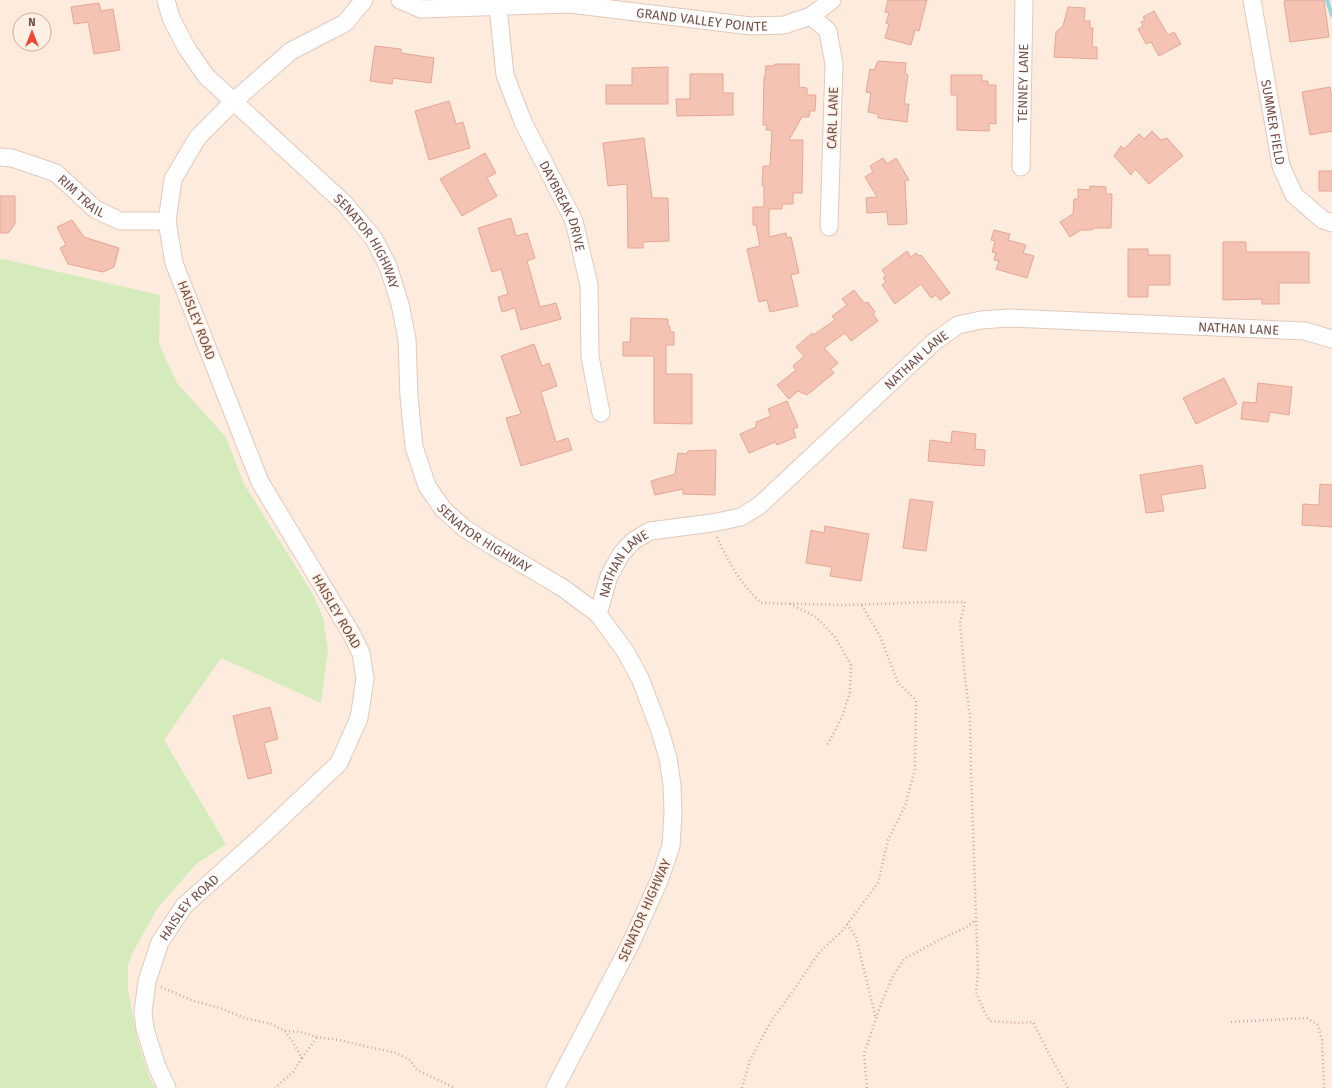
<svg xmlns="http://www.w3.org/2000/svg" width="1332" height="1088" viewBox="0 0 1332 1088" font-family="'Fira Sans',sans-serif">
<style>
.green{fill:#d6ebbc}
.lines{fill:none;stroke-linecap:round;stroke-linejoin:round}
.stream{stroke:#97d9d9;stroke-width:4}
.building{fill:#f4c3b3;stroke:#e7a693}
.minor-casing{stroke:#e3c8bc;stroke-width:19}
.path{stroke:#d8a797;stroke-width:2.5;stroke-dasharray:1 3;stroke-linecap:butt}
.minor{stroke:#fff;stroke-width:17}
.labels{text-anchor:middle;stroke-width:3.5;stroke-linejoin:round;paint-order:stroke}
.street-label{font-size:13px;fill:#744e45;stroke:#fff0e4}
</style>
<rect width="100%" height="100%" fill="#fdecdd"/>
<!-- green -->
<path class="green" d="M 3,259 L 160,295 L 159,344 L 177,383 L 226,437 L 244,484 L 311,591 L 323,617 L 328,650 L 321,703 L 221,658 L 164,740 L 226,844 L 195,865 L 157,909 L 132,954 L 128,965 L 128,989 L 137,1038 L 150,1079 L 156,1088 L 0,1088 L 0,260 Z"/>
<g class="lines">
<!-- stream -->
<path class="stream" d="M 1327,0 L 1332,15"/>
</g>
<!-- building -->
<path class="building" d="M 888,0 L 927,0 L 919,31 L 915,30 L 911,45 L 885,38 L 889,24 L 886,23 L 889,13 L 885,12 Z
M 1291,0 L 1324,0 L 1329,37 L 1290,42 L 1284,1 Z
M 99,3 L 101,11 L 113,9 L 120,50 L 94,54 L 88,22 L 74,24 L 71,7 Z
M 1068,7 L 1085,8 L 1084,21 L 1090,21 L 1090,28 L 1093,28 L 1092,47 L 1097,47 L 1097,59 L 1054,57 L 1056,32 L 1063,26 Z
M 1154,11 L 1168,35 L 1174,32 L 1181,44 L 1159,56 L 1151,42 L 1146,44 L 1138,29 L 1143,26 L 1141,22 L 1145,20 L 1143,17 Z
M 375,46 L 401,49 L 401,53 L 434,58 L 431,83 L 393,78 L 392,84 L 370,81 Z
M 878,61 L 906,63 L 905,73 L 908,75 L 904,104 L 909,104 L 907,122 L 878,118 L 878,114 L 868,112 L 871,93 L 866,92 L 870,69 L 874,70 Z
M 775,64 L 799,64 L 799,87 L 807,88 L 807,95 L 816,95 L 815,111 L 810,111 L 809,117 L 802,117 L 789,140 L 803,140 L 802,193 L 793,193 L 793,204 L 782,204 L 782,209 L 769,209 L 769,237 L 786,233 L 787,238 L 791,237 L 799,273 L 791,275 L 798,306 L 770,312 L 767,300 L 759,302 L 747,249 L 760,246 L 756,225 L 753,225 L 753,207 L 764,207 L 764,186 L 762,185 L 763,166 L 770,166 L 772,130 L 766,130 L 767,125 L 763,125 L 764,77 L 765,77 L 766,66 L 773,66 Z
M 668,67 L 668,104 L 606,104 L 606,85 L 632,85 L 632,68 Z
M 690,74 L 723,74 L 723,93 L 733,93 L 733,115 L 677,116 L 676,99 L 690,99 Z
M 951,75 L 982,75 L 982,81 L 988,81 L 988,85 L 996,85 L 996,124 L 989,123 L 989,131 L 957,130 L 957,95 L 951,95 Z
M 1330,87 L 1332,96 L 1332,131 L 1310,135 L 1302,92 Z
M 449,101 L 456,124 L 463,122 L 470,148 L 429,160 L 415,111 Z
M 1152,131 L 1161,140 L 1167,138 L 1183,156 L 1149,184 L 1135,169 L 1131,175 L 1114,156 L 1121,146 L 1124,149 L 1139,134 L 1144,139 Z
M 644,138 L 652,198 L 668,198 L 669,241 L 643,242 L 643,248 L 628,248 L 627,184 L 608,186 L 603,143 Z
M 485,153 L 496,173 L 487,178 L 497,196 L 462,216 L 440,179 Z
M 883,158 L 887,164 L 896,158 L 909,180 L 905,181 L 907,224 L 888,225 L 887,212 L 867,213 L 866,198 L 877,197 L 865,177 L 873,172 L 870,166 Z
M 1319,171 L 1332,171 L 1332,191 L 1319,191 Z
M 1090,186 L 1106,187 L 1106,194 L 1112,194 L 1111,228 L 1095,228 L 1091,230 L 1081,230 L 1070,237 L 1060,222 L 1073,214 L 1074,199 L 1078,199 L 1078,189 L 1090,190 Z
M 0,196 L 15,196 L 15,224 L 8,233 L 0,233 Z
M 511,218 L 516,236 L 527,233 L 535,258 L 527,261 L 540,307 L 556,303 L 561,319 L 521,330 L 515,308 L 502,312 L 498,297 L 508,294 L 501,269 L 492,272 L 478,228 Z
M 72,220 L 84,237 L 119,248 L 114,267 L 103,272 L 68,264 L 60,248 L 66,245 L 57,227 Z
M 994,230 L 1010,234 L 1008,240 L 1026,245 L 1023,253 L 1034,256 L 1027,278 L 996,269 L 999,261 L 994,260 L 996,253 L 992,252 L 995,241 L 991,240 Z
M 1223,242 L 1246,242 L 1246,252 L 1309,252 L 1309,283 L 1279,283 L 1279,304 L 1262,304 L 1262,299 L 1223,300 Z
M 1128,249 L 1148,249 L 1148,255 L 1170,255 L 1170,285 L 1148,285 L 1148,297 L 1128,297 Z
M 907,251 L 911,257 L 916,253 L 918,256 L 921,255 L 950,293 L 940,300 L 936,295 L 931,298 L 921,284 L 895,304 L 882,285 L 886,282 L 883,278 L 886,276 L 882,270 Z
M 854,290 L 864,303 L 868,302 L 875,312 L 873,314 L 878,321 L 851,341 L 845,333 L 824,348 L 838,363 L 831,369 L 834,373 L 807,395 L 798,391 L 789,399 L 777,385 L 796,370 L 793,366 L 804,356 L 796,347 L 812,333 L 813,335 L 835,320 L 832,316 L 847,305 L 842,299 Z
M 631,318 L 668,319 L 668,326 L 670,326 L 670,332 L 674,332 L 674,345 L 666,345 L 666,374 L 692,374 L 692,424 L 654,423 L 654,356 L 623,356 L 623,342 L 630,342 Z
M 534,344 L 542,366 L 549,363 L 557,386 L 541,392 L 556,442 L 568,438 L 572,450 L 521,466 L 506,418 L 521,414 L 501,356 Z
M 1224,378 L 1237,404 L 1196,424 L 1183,398 Z
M 1258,383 L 1292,387 L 1289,415 L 1270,412 L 1268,422 L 1241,419 L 1243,402 L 1256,403 Z
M 787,401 L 798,427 L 793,429 L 796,437 L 777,445 L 775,442 L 749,453 L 740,434 L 756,427 L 756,422 L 771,416 L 768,409 Z
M 952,431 L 976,434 L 975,449 L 985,450 L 984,466 L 928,461 L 930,440 L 951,443 Z
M 716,450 L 715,495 L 683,494 L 683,489 L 655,495 L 651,481 L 675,474 L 678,453 L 687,454 L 688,451 Z
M 1202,465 L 1206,488 L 1161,495 L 1164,511 L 1146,513 L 1140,475 Z
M 1320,484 L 1332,485 L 1332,527 L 1302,525 L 1303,504 L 1319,505 Z
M 910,499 L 933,502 L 926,551 L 903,548 Z
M 825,526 L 869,534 L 861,581 L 830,576 L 832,567 L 806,563 L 811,530 L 824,533 Z
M 270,707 L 278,739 L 264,743 L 272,773 L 248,779 L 233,716 Z"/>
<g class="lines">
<!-- minor casing -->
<g class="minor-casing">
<g id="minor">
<path id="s1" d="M 166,0 L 171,18 L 186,47 L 206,76 L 345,204 L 374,239 L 388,266 L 400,304 L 407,339 L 409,397 L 414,447 L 427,486 L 443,509 L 464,528 L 489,544 L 563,588 L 598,614 L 625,651 L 640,678 L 660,731 L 668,758 L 672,785 L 673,813 L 671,846 L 659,881 L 631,943 L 555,1088"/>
<path id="s2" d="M 400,0 L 421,9 L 570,4 L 751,26 L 784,25 L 811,16 L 832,0"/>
<path id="s3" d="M 1252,0 L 1281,166 L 1294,195 L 1323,220 L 1332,223"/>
<path id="s4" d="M 498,7 L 505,75 L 523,122 L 574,221 L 589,285 L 590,357 L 601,413"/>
<path d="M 811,16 L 828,31 L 834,64 L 829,227"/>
<path id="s5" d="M 0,157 L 12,158 L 56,173 L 95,209 L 120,221 L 167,221"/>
<path id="s6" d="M 1021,167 L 1024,0"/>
<path id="s7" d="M 598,614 L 609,576 L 621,554 L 633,541 L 650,531 L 712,523 L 741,517 L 760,505 L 934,342 L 958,325 L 981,320 L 1009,318 L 1305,331 L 1332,339"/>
<path id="s8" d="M 167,1088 L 157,1067 L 145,1029 L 143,1012 L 147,981 L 160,942 L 184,906 L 262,836 L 339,763 L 359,718 L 365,679 L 361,653 L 351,633 L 260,482 L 174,263 L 167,221 L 173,179 L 198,137 L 234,101 L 291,51 L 345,23 L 364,0"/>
</g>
</g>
<!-- path -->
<path class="path" d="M 717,537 C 728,562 741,584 761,603 L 846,605 L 935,602 L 965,602 L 960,623 L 965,678 L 970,716 L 971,772 L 978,974 L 976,992 L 985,1013 L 990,1021 L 1018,1023 L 1033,1022 L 1048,1052 L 1068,1088
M 790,604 L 816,617 L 835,637 L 851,665 L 850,692 L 842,717 L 827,746
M 847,924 L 856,937 L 876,1019
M 161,987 L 191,1000 L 220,1008 L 245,1018 L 271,1024 L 285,1031 L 293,1042 L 302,1058 L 293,1072 L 275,1088
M 1231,1022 L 1307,1018 L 1318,1025 L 1322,1040 L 1324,1088
M 285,1031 L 300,1032 L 317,1037 L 339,1040 L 396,1053 L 410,1060 L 417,1070 L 455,1088
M 302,1058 L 317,1037
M 742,1088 L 750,1060 L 770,1023 L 795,988 L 818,954 L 843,930 L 878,883 L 888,840 L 905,806 L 915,769 L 916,700 L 898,683 L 880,636 L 861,604
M 867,1088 L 864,1054 L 881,1004 L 893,976 L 904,959 L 941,939 L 965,928 L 976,920"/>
<!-- minor -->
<use href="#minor" class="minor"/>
</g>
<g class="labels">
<!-- street labels -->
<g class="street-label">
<text dy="5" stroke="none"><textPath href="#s2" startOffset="305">GRAND VALLEY POINTE</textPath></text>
<text dy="5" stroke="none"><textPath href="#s6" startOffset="84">TENNEY LANE</textPath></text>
<text transform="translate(832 118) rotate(-88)" y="5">CARL LANE</text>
<text dy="5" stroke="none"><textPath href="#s3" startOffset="124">SUMMER FIELD</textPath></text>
<text dy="5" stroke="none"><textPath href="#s5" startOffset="93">RIM TRAIL</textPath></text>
<text dy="5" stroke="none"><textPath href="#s4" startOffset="212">DAYBREAK DRIVE</textPath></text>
<text dy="5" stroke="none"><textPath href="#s1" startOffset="319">SENATOR HIGHWAY</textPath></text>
<text transform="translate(197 320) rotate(69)" y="5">HAISLEY ROAD</text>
<text dy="5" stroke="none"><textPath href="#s7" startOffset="766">NATHAN LANE</textPath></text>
<text dy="5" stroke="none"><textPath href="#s7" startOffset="430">NATHAN LANE</textPath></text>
<text dy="5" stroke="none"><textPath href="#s1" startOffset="655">SENATOR HIGHWAY</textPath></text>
<text dy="5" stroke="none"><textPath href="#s7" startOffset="58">NATHAN LANE</textPath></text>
<text transform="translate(337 611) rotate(60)" y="5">HAISLEY ROAD</text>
<text dy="5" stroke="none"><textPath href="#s8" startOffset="198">HAISLEY ROAD</textPath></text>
<text transform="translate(644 910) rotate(-66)" y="5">SENATOR HIGHWAY</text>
</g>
</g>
<!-- north arrow -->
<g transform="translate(32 32)"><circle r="19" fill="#fff0e4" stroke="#c7afa4"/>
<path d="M0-3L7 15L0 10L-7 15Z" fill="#ef473a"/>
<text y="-6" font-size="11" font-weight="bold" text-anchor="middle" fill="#744e45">N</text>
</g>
</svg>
